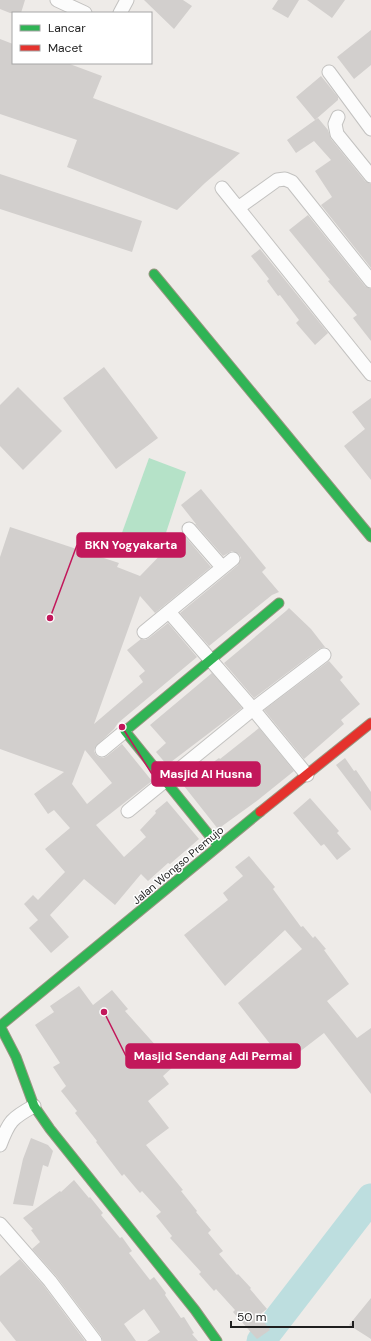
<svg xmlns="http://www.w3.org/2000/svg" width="371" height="1341" viewBox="0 0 371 1341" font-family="'DM Sans',sans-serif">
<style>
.pitch{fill:#b5e2c8}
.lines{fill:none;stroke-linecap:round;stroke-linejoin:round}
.river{stroke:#bddedf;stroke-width:29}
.building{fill:#d2cfcd;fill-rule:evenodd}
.street-casing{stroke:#c3c2c0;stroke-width:15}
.fast-casing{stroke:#989580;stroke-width:11}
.jam-casing{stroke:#989580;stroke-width:11}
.street{stroke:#fcfcfc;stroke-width:13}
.fast{stroke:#30b455;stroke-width:9}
.jam{stroke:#e5322d;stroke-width:9}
.labels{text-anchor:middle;stroke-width:3;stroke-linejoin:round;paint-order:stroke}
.street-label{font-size:11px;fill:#1f1f1f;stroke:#fff}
.leader{fill:none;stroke:#c2185b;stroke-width:1.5}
.callout-dot{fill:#c2185b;stroke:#fff;stroke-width:1.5}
.callout{fill:#c2185b;stroke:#c2185b;stroke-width:1.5}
.callout-label{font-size:12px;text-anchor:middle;font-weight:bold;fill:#fff}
</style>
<rect width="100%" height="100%" fill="#eeebe8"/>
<!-- pitch -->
<path class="pitch" d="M 149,458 L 186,472 L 159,554 L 119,541 Z"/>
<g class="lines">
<!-- river -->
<path class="river" d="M 261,1341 L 371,1198"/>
</g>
<!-- building -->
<path class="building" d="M 0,0 L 25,0 L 21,13 L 10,13 L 0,9 Z
M 144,0 L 183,0 L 192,6 L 174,29 Z
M 278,0 L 299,0 L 288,18 L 272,9 Z
M 307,0 L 345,0 L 332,18 Z
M 371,30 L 371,65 L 354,79 L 337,57 Z
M 0,39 L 13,44 L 13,63 L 67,63 L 102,76 L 93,98 L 240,153 L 205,183 L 177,210 L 67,167 L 77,140 L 0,114 Z
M 321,76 L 338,97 L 338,100 L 315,120 L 296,97 Z
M 318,118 L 328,130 L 331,139 L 365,181 L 371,184 L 371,268 L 321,205 L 332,197 L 315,171 L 331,160 L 314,141 L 296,153 L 287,140 Z
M 0,174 L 142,221 L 132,252 L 0,209 Z
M 308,215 L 365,286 L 371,289 L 371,341 L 353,318 L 357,315 L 328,281 L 330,280 L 289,230 Z
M 260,249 L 328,333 L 315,345 L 296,323 L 299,320 L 280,295 L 278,296 L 267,281 L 269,279 L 251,256 Z
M 104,367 L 158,438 L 116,469 L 63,398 Z
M 18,387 L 62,431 L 23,470 L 0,446 L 0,405 Z
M 371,398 L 371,480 L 344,446 L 365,429 L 352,412 Z
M 201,489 L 266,568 L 262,572 L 279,592 L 272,595 L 209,646 L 180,613 L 238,565 L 241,558 L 239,554 L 232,551 L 223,556 L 195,524 L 196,524 L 181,505 Z
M 10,527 L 119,563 L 117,567 L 140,576 L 171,544 L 170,543 L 183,534 L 211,567 L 155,613 L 140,596 L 94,724 L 143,682 L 139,676 L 145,671 L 127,650 L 141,639 L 145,640 L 149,638 L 168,623 L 197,657 L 118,723 L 114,729 L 95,747 L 94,751 L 96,755 L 99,757 L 103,758 L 107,756 L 122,744 L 152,781 L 96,825 L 124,857 L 146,837 L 140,830 L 156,813 L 155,811 L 167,801 L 199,839 L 170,864 L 168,863 L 148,881 L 141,874 L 115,905 L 84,879 L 50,915 L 69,937 L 51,953 L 29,928 L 38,920 L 24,904 L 33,895 L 38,900 L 65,872 L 45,849 L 70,828 L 54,810 L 48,814 L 34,794 L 64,772 L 0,749 L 0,557 ZM 85,750 L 112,783 L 87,804 L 72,784 Z
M 289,608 L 311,629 L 325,647 L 319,649 L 254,698 L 224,663 L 286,611 Z
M 329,661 L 343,677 L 340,680 L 360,704 L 341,720 L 344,724 L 304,759 L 264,710 Z
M 212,673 L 242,708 L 167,765 L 156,752 L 166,743 L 150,725 Z
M 259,728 L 294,771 L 258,800 L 218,829 L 184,786 L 197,774 L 219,758 L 220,759 Z
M 345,758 L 354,771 L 356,770 L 371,792 L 371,811 L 336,765 Z
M 310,798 L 339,831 L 337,833 L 351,849 L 337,860 L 324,844 L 321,846 L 293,813 Z
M 249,856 L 275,887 L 273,889 L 301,927 L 303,926 L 313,938 L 315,936 L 326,949 L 324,950 L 349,984 L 327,1001 L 357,1038 L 371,1028 L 371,1094 L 324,1033 L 285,1063 L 238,1003 L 302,949 L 285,930 L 225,986 L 184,935 L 228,900 L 223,893 L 243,876 L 235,867 Z
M 79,986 L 93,1005 L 112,990 L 128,1009 L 125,1011 L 174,1066 L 163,1076 L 169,1084 L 148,1101 L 169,1128 L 146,1145 L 183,1190 L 181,1191 L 197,1211 L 196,1212 L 211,1230 L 208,1233 L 223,1251 L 219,1254 L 237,1275 L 238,1274 L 251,1288 L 250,1289 L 267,1309 L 259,1315 L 270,1330 L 257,1339 L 233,1312 L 235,1310 L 216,1289 L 214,1291 L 199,1274 L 201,1272 L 170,1238 L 172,1236 L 156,1216 L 161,1212 L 142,1191 L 140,1193 L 124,1174 L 122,1176 L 96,1142 L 97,1141 L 75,1113 L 77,1111 L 61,1091 L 66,1086 L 53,1067 L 60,1063 L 35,1025 L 54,1012 L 50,1006 Z
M 31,1138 L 48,1145 L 53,1151 L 48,1167 L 43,1165 L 33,1206 L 13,1204 L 23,1159 Z
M 74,1180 L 89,1198 L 90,1197 L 103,1213 L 101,1215 L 120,1238 L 122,1237 L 132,1251 L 129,1253 L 150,1280 L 154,1277 L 166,1293 L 165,1295 L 181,1318 L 184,1317 L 194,1333 L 192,1334 L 198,1341 L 147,1341 L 160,1332 L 144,1309 L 124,1324 L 136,1341 L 103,1341 L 101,1336 L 56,1276 L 32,1249 L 40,1242 L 31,1230 L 33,1229 L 23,1218 L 60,1191 L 61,1192 Z
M 20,1259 L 44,1286 L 85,1341 L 16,1341 L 0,1321 L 0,1276 Z
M 371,1298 L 371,1339 L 349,1325 Z"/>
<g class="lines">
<!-- street casing -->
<g class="street-casing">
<path id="street" d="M 57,0 L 85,13
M 120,13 L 127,0
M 329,72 L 371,129
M 338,117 L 335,124 L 337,134 L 371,176
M 222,188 L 371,374
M 238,208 L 277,180 L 285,179 L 292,182 L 371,281
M 189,529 L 222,567
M 169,612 L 253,709 L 307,775
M 144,632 L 233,559
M 102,750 L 125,731
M 128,811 L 253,709 L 324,655
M 0,1145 C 9,1121 12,1118 34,1106
M 0,1224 L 50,1281 L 95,1341"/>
</g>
<!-- fast casing -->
<g class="fast-casing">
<path id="fast" d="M 154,274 L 371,537
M 218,846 L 125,731 L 279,603
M 0,1026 L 260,812
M 0,1026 L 16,1057 L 34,1106 L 50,1129 L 195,1310 L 217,1341"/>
</g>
<!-- jam casing -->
<g class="jam-casing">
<path id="jam" d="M 260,812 L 371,723"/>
</g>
<!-- street -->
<use href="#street" class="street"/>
<!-- fast -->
<use href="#fast" class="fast"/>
<!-- jam -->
<use href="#jam" class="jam"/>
</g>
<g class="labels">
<!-- street labels -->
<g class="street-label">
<text transform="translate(178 865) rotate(-40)" y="4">Jalan Wongso Premujo</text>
</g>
</g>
<!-- callouts -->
<path class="leader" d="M50 618L77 545M122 727L152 774M104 1012L126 1056"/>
<g class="callout-dot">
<circle cx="50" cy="618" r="4"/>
<circle cx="122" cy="727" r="4"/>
<circle cx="104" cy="1012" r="4"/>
</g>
<g class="callout">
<rect x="77" y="533" width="108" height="24" rx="4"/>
<rect x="152" y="762" width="108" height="24" rx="4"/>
<rect x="126" y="1044" width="174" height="24" rx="4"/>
</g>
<g class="callout-label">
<text x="131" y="549">BKN Yogyakarta</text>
<text x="206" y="778">Masjid Al Husna</text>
<text x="213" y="1060">Masjid Sendang Adi Permai</text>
</g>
<!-- legend -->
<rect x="12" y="12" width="140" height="52" fill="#ffffff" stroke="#a5a5a5"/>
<rect x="20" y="25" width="20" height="6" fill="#30b455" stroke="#a5a5a5"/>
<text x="48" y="32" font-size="12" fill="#1f1f1f">Lancar</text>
<rect x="20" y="45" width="20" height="6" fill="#e5322d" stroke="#a5a5a5"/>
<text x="48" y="52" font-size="12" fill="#1f1f1f">Macet</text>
<!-- scale -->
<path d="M231 1321v6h122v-6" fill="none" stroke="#1f1f1f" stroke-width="2"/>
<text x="237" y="1321" font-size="12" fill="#1f1f1f" stroke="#ffffff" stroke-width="3" paint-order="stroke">50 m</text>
</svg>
